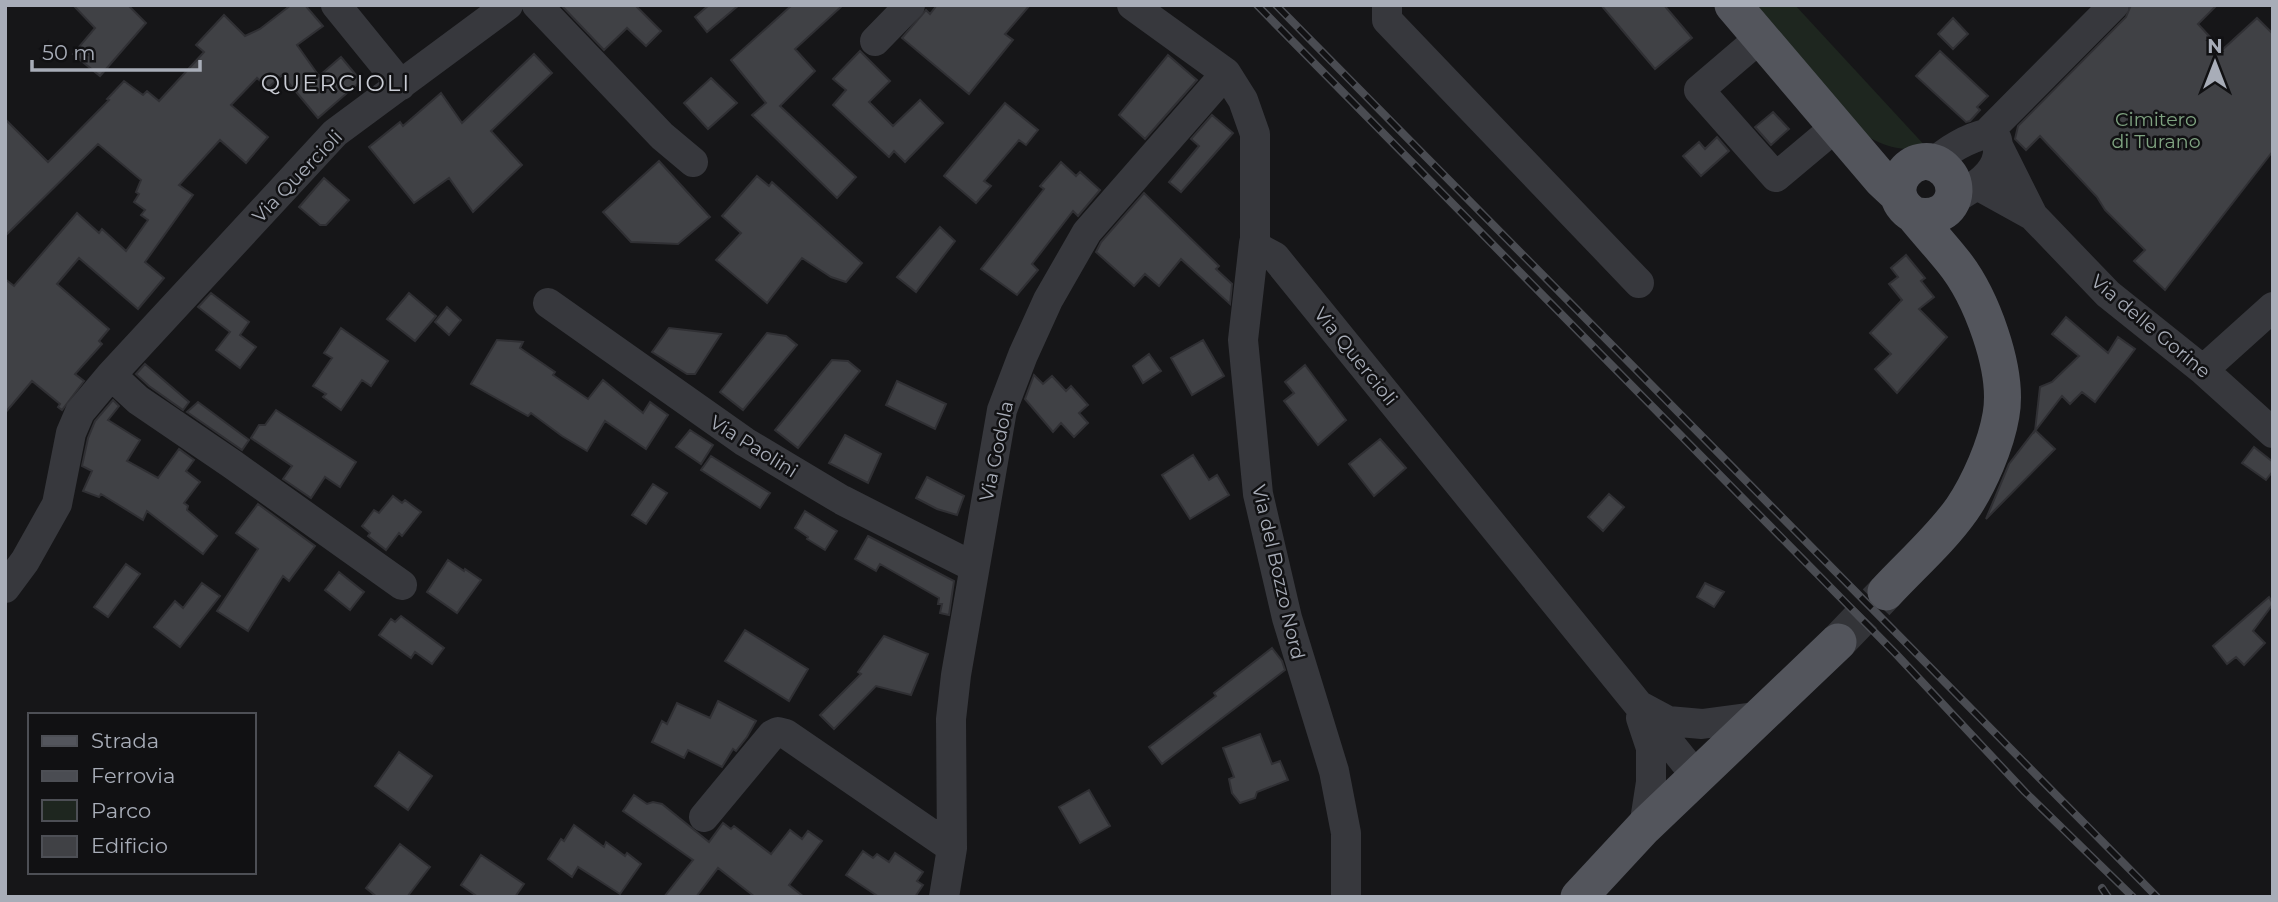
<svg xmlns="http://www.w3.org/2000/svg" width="2278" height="902" viewBox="0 0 2278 902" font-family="Montserrat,sans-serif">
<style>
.green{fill:#1e261f}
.building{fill:#404145;stroke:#303034;stroke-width:2}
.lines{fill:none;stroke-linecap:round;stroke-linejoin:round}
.major-tunnel{stroke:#333438;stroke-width:37;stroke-dasharray:37 18;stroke-linecap:butt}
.minor{stroke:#37383d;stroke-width:30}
.major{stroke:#53555c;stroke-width:37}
.rail-casing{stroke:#4a4c52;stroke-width:8}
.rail{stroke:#111113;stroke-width:5;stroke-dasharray:16;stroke-linecap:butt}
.labels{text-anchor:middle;stroke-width:5;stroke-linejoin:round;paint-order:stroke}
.park-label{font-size:19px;fill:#7fa381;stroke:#111113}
.street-label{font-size:19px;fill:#a8adb8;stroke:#111113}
.quarter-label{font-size:23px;letter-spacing:2px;fill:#c9ccd4;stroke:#111113}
</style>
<rect width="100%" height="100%" fill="#161618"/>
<!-- green -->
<path class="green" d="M 1759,5 L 1795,5 L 1928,149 C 1905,151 1888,148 1868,137 L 1756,7 Z"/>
<!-- building -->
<path class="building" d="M 73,5 L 128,5 L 146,23 L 100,76 L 73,54 L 95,28 Z
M 291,5 L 305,5 L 323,26 L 297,45 L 319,76 L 341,57 L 361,81 L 318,118 L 282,75 L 268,88 L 257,78 L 231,105 L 268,137 L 246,163 L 220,140 L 179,185 L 193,195 L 145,262 L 164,278 L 138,309 L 79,258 L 57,284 L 109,329 L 99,341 L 102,344 L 75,374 L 84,381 L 62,410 L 58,407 L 60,404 L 32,381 L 5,413 L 5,279 L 14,286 L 77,213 L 99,233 L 102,229 L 126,251 L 148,220 L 141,215 L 145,210 L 134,202 L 139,194 L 136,192 L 141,180 L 98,144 L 5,236 L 5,119 L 48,162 L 109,100 L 107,99 L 124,81 L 143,95 L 147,91 L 159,101 L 204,52 L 196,45 L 224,15 L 245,36 L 260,29 Z
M 561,5 L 635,5 L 661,31 L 646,46 L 627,28 L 604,50 Z
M 709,5 L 739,5 L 707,32 L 695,17 Z
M 792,5 L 843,5 L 795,49 L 815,71 L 780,106 L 856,177 L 837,198 L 752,115 L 766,103 L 731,60 Z
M 937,5 L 1030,5 L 1005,34 L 1013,40 L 969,94 L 902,38 L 926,10 L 930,14 Z
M 1601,5 L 1664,5 L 1692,38 L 1655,69 Z
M 2131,5 L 2217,5 L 2198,24 L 2222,50 L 2257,18 L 2273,34 L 2273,151 L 2165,290 L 2134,261 L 2145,250 L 2105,210 L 2097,197 L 2040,136 L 2026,150 L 2015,139 L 2018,126 L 2126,17 Z
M 1953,18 L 1968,34 L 1953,49 L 1938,34 Z
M 860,51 L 890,81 L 869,102 L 893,126 L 920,100 L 943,123 L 905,162 L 894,151 L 889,157 L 833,105 L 846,90 L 833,79 Z
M 1940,51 L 1988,96 L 1977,107 L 1980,110 L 1970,121 L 1966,122 L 1916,76 Z
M 534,54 L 552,73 L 491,131 L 522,165 L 473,212 L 449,178 L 414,203 L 369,147 L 400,122 L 403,126 L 441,93 L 462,123 Z
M 1168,55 L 1197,80 L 1145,139 L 1119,115 Z
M 711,78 L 737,103 L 708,129 L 684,103 Z
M 1005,103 L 1038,130 L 1026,145 L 1019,140 L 984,181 L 991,186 L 976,203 L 944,176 Z
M 1773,112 L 1789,129 L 1771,145 L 1755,127 Z
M 1212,115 L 1233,133 L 1181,192 L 1169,182 L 1199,146 L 1191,139 Z
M 1717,137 L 1729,151 L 1701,176 L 1683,156 L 1699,142 L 1705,149 Z
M 659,161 L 710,217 L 678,244 L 631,242 L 603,212 Z
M 1061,162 L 1076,176 L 1080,172 L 1100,190 L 1078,216 L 1073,211 L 1032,264 L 1038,270 L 1017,295 L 981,269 L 1044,189 L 1040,186 Z
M 757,176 L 769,186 L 772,182 L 862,263 L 846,282 L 831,277 L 802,258 L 767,303 L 716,260 L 741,233 L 722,216 Z
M 324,178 L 349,200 L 326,225 L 320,225 L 299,207 Z
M 1144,193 L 1219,266 L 1216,269 L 1232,284 L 1230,304 L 1181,259 L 1159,286 L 1145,274 L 1134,286 L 1096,252 L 1101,242 Z
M 940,227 L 955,241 L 916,292 L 897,277 Z
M 1906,255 L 1925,278 L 1921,281 L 1934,297 L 1919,309 L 1947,337 L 1897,393 L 1875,369 L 1891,354 L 1870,333 L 1902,300 L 1889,284 L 1898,277 L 1891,268 Z
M 211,293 L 249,322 L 240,335 L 256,347 L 240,368 L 216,350 L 230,332 L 198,307 Z
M 409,293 L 436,316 L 415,341 L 387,319 Z
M 447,307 L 461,320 L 449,335 L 435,322 Z
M 2066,317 L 2108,353 L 2118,337 L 2135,349 L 2095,402 L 2082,392 L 2070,404 L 2062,396 L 2035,431 L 2040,387 L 2052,382 L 2079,356 L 2052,334 Z
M 341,328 L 388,361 L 371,386 L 362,380 L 341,410 L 323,397 L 326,394 L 313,386 L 332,358 L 324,353 Z
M 669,328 L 721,334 L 695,374 L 687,374 L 652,352 Z
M 767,333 L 786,336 L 797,345 L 743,410 L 720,392 Z
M 497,340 L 523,342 L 520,348 L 555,372 L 553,375 L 588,399 L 603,380 L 643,413 L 650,402 L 668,415 L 646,449 L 605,421 L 587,451 L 562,436 L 531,413 L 528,416 L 471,384 Z
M 1203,340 L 1224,376 L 1192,395 L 1171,358 Z
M 1149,354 L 1161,371 L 1143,383 L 1133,366 Z
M 832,360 L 848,361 L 860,371 L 798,448 L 775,430 Z
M 145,364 L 189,402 L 183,410 L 149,386 L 136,374 Z
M 1305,365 L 1346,420 L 1318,445 L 1284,401 L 1294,393 L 1285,382 Z
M 1034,375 L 1043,384 L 1052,376 L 1066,391 L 1071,386 L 1088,405 L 1079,413 L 1088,423 L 1074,437 L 1061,423 L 1053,432 L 1025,399 Z
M 897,381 L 946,404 L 935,429 L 886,405 Z
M 113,400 L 119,406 L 108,420 L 140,440 L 127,461 L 158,478 L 179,449 L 194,460 L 186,471 L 200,482 L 184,503 L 188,506 L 187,510 L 217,536 L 203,554 L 147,511 L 143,520 L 101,494 L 99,497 L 83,491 L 92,471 L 82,466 L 88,438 L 95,421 Z
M 198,402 L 249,440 L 242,450 L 187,412 Z
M 276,410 L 356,462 L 340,487 L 325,477 L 311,498 L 283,479 L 292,466 L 251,438 L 259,425 L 265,425 Z
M 690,430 L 713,445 L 701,464 L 676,447 Z
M 2035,430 L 2055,449 L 1986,519 L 2009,464 Z
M 845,435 L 881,454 L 868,483 L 829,463 Z
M 1380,439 L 1406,468 L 1374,496 L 1349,464 Z
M 2254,447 L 2273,462 L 2273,471 L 2266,480 L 2242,463 Z
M 1193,455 L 1209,480 L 1217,475 L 1229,495 L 1190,519 L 1162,475 Z
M 711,456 L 770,493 L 760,508 L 701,470 Z
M 927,477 L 964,496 L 957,515 L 937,509 L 916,498 Z
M 653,484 L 667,493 L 646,524 L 632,515 Z
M 1609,494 L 1624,507 L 1603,531 L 1588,517 Z
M 393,496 L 402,503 L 405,500 L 421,512 L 402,536 L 399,533 L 386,550 L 368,536 L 370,533 L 362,526 L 374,510 L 379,513 Z
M 258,504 L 315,546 L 289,581 L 283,576 L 248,631 L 217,611 L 258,549 L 236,533 Z
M 805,511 L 837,531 L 825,550 L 807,539 L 808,537 L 795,528 Z
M 868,536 L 954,581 L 949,615 L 940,613 L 942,604 L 938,604 L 939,598 L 880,564 L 876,571 L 855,559 Z
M 448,560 L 464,571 L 465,569 L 481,580 L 457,613 L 427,592 Z
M 126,564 L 140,574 L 108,617 L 94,607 Z
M 339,572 L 364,592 L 350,610 L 325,590 Z
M 202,583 L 220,596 L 180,647 L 154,627 L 175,601 L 183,608 Z
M 1705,583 L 1724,592 L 1714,607 L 1697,597 Z
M 2269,597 L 2273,604 L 2253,631 L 2265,643 L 2244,665 L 2236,657 L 2227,664 L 2213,646 Z
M 401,616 L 444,648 L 432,664 L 415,652 L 411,658 L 379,635 L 391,619 L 395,622 Z
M 745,630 L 808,669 L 789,701 L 725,661 Z
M 884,636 L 928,654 L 911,695 L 876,686 L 834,729 L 820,715 L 861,674 L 858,672 Z
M 1272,648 L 1282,661 L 1285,670 L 1162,764 L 1149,747 L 1216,696 L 1214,693 Z
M 718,701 L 756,721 L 747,737 L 736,751 L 733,749 L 722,767 L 688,750 L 684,758 L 652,742 L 662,721 L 667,724 L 677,703 L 710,718 Z
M 1260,734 L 1272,764 L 1280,761 L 1288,780 L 1257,792 L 1255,798 L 1240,803 L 1232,793 L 1229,779 L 1234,777 L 1223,748 Z
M 399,752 L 432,776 L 408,810 L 375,786 Z
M 1089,790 L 1110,826 L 1080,843 L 1059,807 Z
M 634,795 L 647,804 L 653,802 L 662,804 L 709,842 L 723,823 L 731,829 L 734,826 L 771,854 L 790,830 L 802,839 L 808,831 L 822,841 L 789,885 L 804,897 L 755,897 L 718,868 L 696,897 L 664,897 L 693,860 L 623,811 Z
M 574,825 L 604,847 L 606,842 L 625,856 L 627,853 L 641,864 L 620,894 L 578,867 L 572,877 L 548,859 L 561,839 L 564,841 Z
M 400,844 L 430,867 L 407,897 L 377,897 L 366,888 Z
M 863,851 L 873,858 L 877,854 L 889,862 L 895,853 L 923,872 L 917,881 L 923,885 L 915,897 L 879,897 L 846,875 Z
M 481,855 L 524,884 L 515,897 L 478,897 L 461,885 Z"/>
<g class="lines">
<!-- major-tunnel -->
<path class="major-tunnel" d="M 1838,642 L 1886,592"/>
<!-- minor -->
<path class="minor" d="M 336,5 L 401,85
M 537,5 L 662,136 L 693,162
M 1132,5 L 1226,73 L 1243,100 L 1255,134 L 1255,246 L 1275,257 L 1697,777
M 1387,5 L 1387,20 L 1639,283
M 1761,37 L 1699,90 L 1776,177 L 1838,125
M 875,41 L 910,5
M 1999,148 L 2033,216
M 1934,163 C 1947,150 1968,138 1986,134 L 2114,5
M 1977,185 L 2033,216 L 2108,294 L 2203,370 L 2273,433
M 1961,195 C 1981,183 2004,167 1997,140 L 1986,134
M 1254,243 L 1243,340 L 1258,494 L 1287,618 L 1334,771 L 1346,833 L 1346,897
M 548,303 L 745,442 L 842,500 L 974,567
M 2203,370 L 2273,307
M 111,375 L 138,400 L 232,464 L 402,585
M 5,588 L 25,561 L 57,504 L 71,433 L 80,412 L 111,375 L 335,133 L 508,5
M 1640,706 L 1668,721 L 1702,724 L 1762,716
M 1641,718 L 1651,748 L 1651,782 L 1644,827
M 704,817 L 772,735 L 778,732 L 786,734 L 952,848
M 944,897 L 952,848 L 951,719 L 956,675 L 1002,410 L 1023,355 L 1048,300 L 1087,232 L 1226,73"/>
<!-- major -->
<path class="major" d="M 1733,5 L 1882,180 L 1898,195
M 1886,592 C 1911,565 1941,539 1962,509 C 1979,484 1996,445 2001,415 C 2009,370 1981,295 1952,260 C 1940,245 1927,231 1914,215 C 1874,190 1918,141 1946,171 C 1951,176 1954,183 1954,191 C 1953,212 1933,220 1914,215
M 1579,897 L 1644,827 L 1838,642"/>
<!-- rail casing -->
<g class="rail-casing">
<path id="rail" d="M 1257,5 L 1896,654 L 2025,792 L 2133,897
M 1276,5 L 2157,897
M 2102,888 L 2108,897"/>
</g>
<!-- rail -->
<use href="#rail" class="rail"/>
</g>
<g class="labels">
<!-- park labels -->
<g class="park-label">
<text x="2156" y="126">Cimitero<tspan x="2156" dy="22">di Turano</tspan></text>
</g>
<!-- street labels -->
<g class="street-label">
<text transform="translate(297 176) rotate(-46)" y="7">Via Quercioli</text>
<text transform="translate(2151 326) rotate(40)" y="7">Via delle Gorine</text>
<text transform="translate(1356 356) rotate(51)" y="7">Via Quercioli</text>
<text transform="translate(754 446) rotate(32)" y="7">Via Paolini</text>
<text transform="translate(996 451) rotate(-78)" y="7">Via Godola</text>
<text transform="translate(1279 572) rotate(77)" y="7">Via del Bozzo Nord</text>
</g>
<!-- quarter labels -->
<g class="quarter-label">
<text x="336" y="91">QUERCIOLI</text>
</g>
</g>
<!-- border -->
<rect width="2278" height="902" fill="none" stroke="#a8adb8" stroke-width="14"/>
<!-- legend -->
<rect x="28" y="713" width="228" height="161" fill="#111113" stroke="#4d4f55" stroke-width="2"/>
<rect x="42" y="736" width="35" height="10" fill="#53555c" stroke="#4d4f55" stroke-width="2"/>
<text x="91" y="748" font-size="21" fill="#a8adb8">Strada</text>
<rect x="42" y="771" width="35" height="10" fill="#4a4c52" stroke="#4d4f55" stroke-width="2"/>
<text x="91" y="783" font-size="21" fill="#a8adb8">Ferrovia</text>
<rect x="42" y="800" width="35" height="21" fill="#1e261f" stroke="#4d4f55" stroke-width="2"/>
<text x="91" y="818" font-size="21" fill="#a8adb8">Parco</text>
<rect x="42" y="836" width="35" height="21" fill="#404145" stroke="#4d4f55" stroke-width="2"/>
<text x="91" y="853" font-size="21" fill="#a8adb8">Edificio</text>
<!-- north arrow -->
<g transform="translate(2215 63)" stroke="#111113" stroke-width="5" paint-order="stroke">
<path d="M0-5L12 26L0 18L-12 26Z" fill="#a8adb8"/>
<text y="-10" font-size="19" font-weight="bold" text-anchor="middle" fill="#a8adb8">N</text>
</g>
<!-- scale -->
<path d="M32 60v10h168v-10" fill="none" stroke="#a8adb8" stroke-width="3.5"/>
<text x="42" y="60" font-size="21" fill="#a8adb8" stroke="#111113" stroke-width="5" paint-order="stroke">50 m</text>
</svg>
